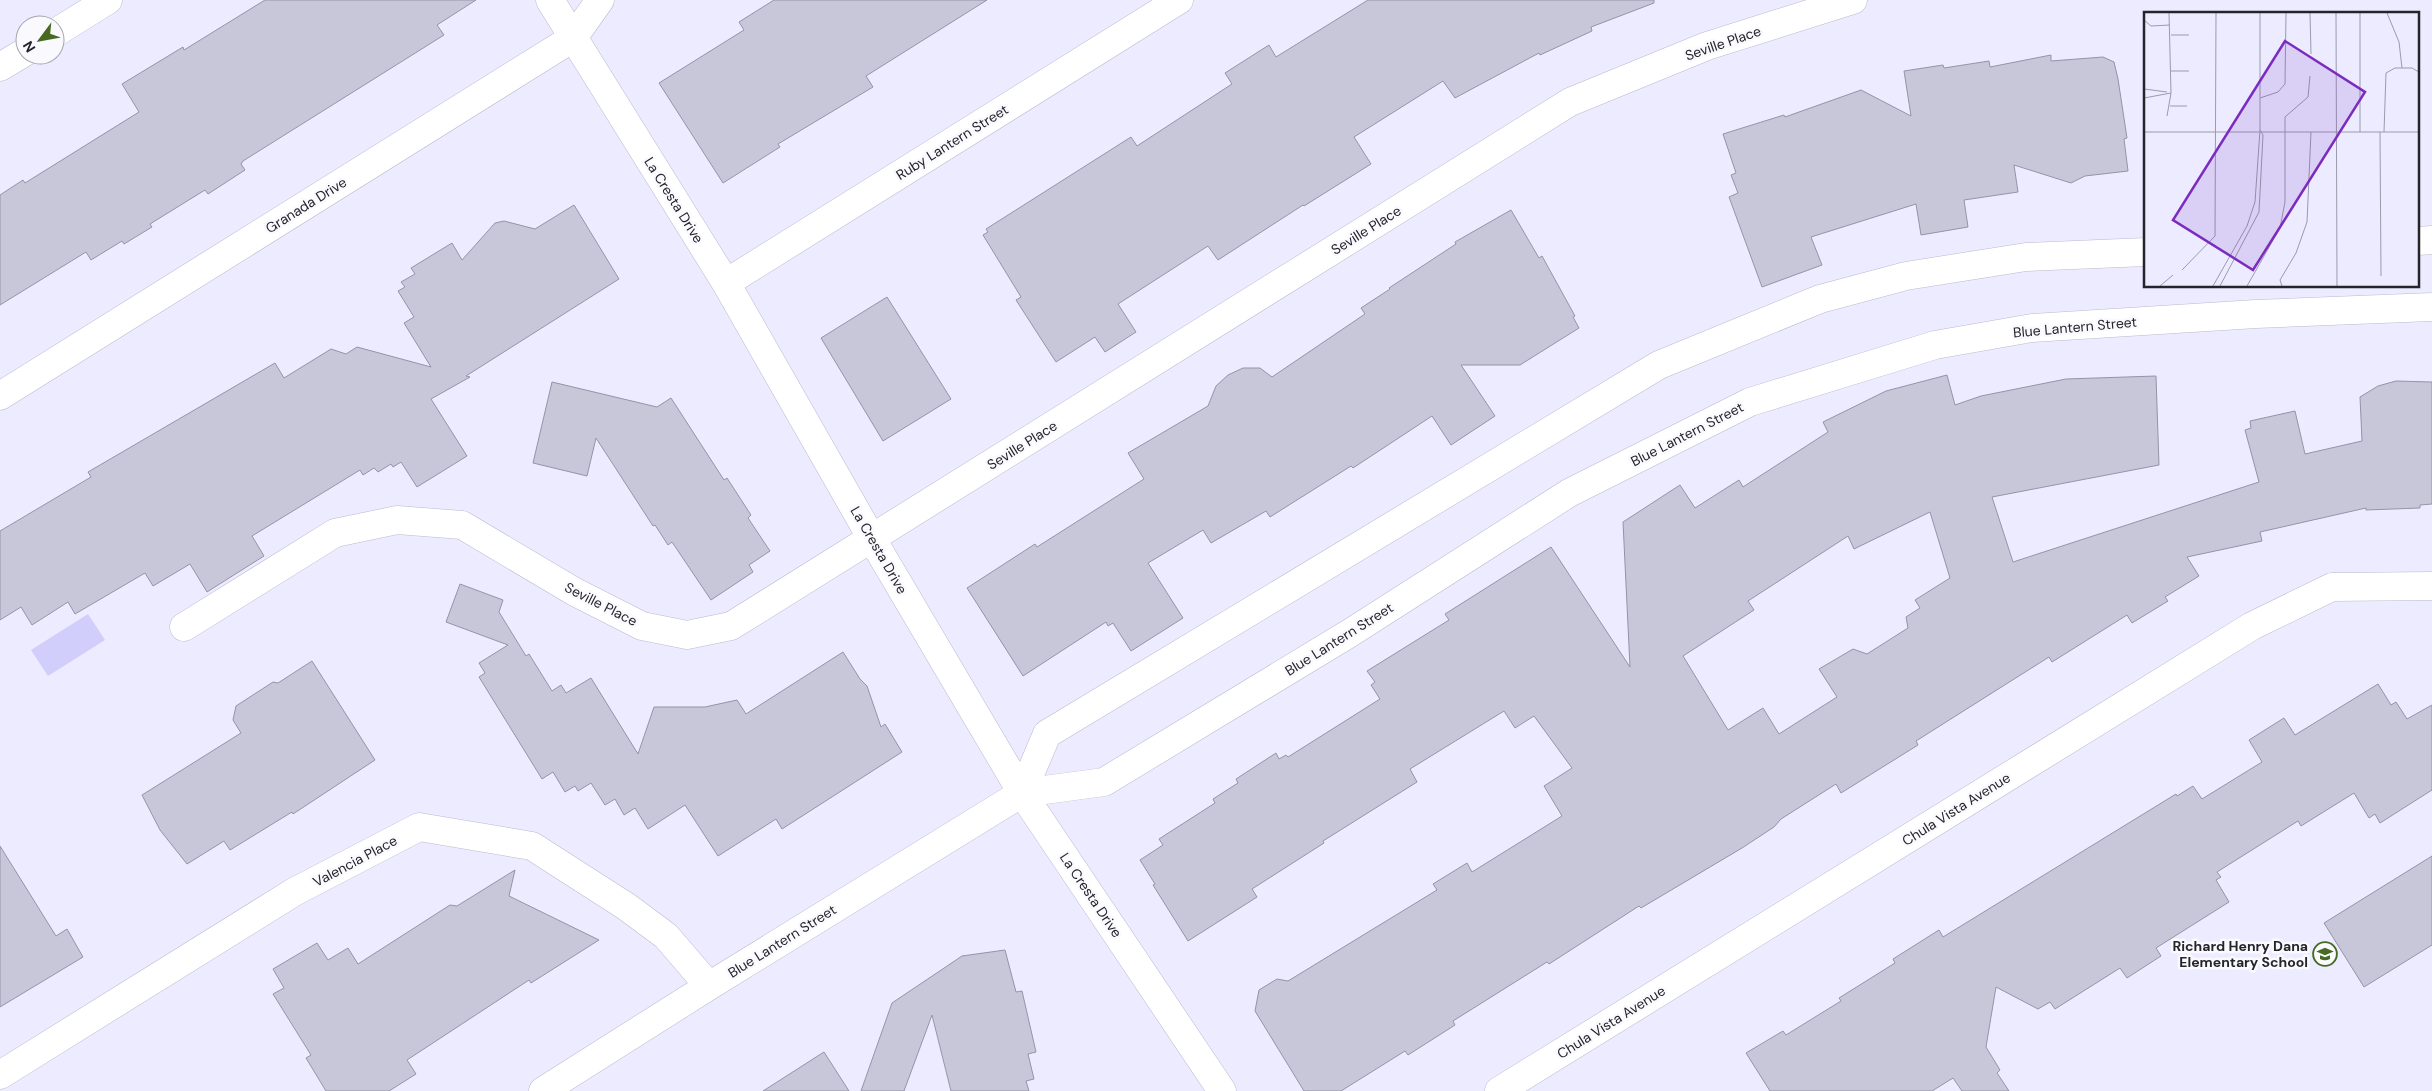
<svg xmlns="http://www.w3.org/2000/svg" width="2432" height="1091" viewBox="0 0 2432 1091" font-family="'DM Sans',sans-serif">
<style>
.water{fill:#d1cefb}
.building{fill:#c8c7da;stroke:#9594a7;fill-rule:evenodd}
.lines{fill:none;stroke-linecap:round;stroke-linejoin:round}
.minor-casing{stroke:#bbbacd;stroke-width:29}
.minor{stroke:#fff;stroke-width:28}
.labels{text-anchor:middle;stroke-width:5;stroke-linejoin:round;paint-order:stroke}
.street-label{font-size:14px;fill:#24242b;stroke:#fafafe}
.poi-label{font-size:14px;font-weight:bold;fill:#24242b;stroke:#fafafe;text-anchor:end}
.inset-road{fill:none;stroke:#9c9baa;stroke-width:1}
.view{fill:#7b2cbf;fill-opacity:0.15;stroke:#7b2cbf;stroke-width:2.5}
.inset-edge{fill:none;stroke:#24242b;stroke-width:2.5}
</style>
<rect width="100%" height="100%" fill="#ecebff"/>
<!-- water -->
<path class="water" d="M 88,614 L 105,640 L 48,676 L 31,650 Z"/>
<!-- building -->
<path class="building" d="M 265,0 L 476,0 L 437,25 L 444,35 L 243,161 L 241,164 L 245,170 L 208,194 L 205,190 L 150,224 L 152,227 L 124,244 L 122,241 L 91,260 L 86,252 L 0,305 L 0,195 L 23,180 L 25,183 L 139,112 L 122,84 L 183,47 L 184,50 Z
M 774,0 L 987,0 L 866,76 L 873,87 L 778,144 L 780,147 L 723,183 L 659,83 L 744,30 L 739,22 Z
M 1368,0 L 1654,0 L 1654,3 L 1591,27 L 1592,31 L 1540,55 L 1539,53 L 1455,98 L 1443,81 L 1354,137 L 1371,164 L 1304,206 L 1303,205 L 1218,260 L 1208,246 L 1118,304 L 1136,332 L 1105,352 L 1095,337 L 1056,362 L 1016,300 L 1021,297 L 983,235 L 988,232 L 986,229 L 1131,137 L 1137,146 L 1232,84 L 1225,73 L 1269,45 L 1276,57 Z
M 2051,55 L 2051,61 L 2103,57 L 2114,62 L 2118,79 L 2127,138 L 2124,139 L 2128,171 L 2085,176 L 2071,183 L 2014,165 L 2018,192 L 1964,200 L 1968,227 L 1921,235 L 1916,204 L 1811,237 L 1822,265 L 1762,287 L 1729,197 L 1738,193 L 1731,175 L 1736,173 L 1723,134 L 1784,115 L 1785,117 L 1861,90 L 1911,116 L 1904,71 L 1943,65 L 1944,68 L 1989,61 L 1990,67 Z
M 574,205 L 619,279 L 466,376 L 470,377 L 431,399 L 467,456 L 417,487 L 401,462 L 393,467 L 391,464 L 378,472 L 374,468 L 363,475 L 360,470 L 252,536 L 264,556 L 207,592 L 190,564 L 153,586 L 145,573 L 75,614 L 68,602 L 32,625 L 21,607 L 0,620 L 0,531 L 91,477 L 88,472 L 275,363 L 284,378 L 331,349 L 346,354 L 357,347 L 431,367 L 404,323 L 414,317 L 398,291 L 405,287 L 401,282 L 415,274 L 411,268 L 452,243 L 462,260 L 495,223 L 504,221 L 535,229 Z
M 1511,210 L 1539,258 L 1542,256 L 1575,316 L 1573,317 L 1579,328 L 1520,365 L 1461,365 L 1495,416 L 1451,445 L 1432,416 L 1353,468 L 1351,466 L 1270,517 L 1266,511 L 1211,543 L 1203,530 L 1148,563 L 1183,618 L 1131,651 L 1113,623 L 1108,626 L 1106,622 L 1023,676 L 967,588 L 1035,544 L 1037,547 L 1144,479 L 1128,453 L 1208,406 L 1216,386 L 1228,375 L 1243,368 L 1260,368 L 1272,377 L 1365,314 L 1361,308 L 1390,289 L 1389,288 L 1456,244 L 1455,242 Z
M 887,297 L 951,399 L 883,441 L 821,338 Z
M 1947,375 L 1955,405 L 1981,396 L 2066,379 L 2156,376 L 2159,465 L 1992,497 L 2013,562 L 2259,482 L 2245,430 L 2251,428 L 2250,421 L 2295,411 L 2305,454 L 2362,441 L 2360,397 L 2378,386 L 2396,381 L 2432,382 L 2432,504 L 2420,505 L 2420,508 L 2366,510 L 2366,508 L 2260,532 L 2262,541 L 2187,557 L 2199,576 L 2165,597 L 2168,601 L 2132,623 L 2127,615 L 2052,662 L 2049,657 L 1916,741 L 1918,745 L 1841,793 L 1836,784 L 1781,819 L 1774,827 L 1742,848 L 1641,908 L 1639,906 L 1549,964 L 1547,962 L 1453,1021 L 1455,1025 L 1408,1055 L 1405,1051 L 1341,1091 L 1304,1091 L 1255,1011 L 1259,990 L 1277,979 L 1288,981 L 1437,890 L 1433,884 L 1467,863 L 1472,872 L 1562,816 L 1544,786 L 1572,768 L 1534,716 L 1515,728 L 1504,711 L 1410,769 L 1417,782 L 1323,841 L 1324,843 L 1252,889 L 1257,897 L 1188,941 L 1153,885 L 1155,884 L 1140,860 L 1163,845 L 1159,839 L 1215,803 L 1213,799 L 1238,783 L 1236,779 L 1276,753 L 1279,759 L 1286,755 L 1288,757 L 1380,699 L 1371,685 L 1375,682 L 1367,671 L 1449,620 L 1445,614 L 1551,547 L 1630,667 L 1623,522 L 1680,485 L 1695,508 L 1739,480 L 1743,487 L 1828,432 L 1823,422 L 1886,391 ZM 1930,512 L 1950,578 L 1915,600 L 1920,608 L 1906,617 L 1908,628 L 1867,654 L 1853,649 L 1819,669 L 1837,697 L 1779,734 L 1763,708 L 1728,730 L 1683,656 L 1754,610 L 1748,601 L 1848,536 L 1854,549 Z
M 552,382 L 657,407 L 671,398 L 724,480 L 727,478 L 751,515 L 748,518 L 770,551 L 749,565 L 753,572 L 711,600 L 672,542 L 668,545 L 655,525 L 653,526 L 596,438 L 587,476 L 533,463 Z
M 460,584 L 503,600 L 499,612 L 526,656 L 529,654 L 552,691 L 561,685 L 566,693 L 591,678 L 638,754 L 654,707 L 705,707 L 737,700 L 746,714 L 843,652 L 860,679 L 867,686 L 881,727 L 885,724 L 902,752 L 782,829 L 776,819 L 718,856 L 685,805 L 648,829 L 635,808 L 624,815 L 615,799 L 605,805 L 591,783 L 578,791 L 575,786 L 565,792 L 553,772 L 542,779 L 479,677 L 485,673 L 479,663 L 508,645 L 446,622 Z
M 312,661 L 375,760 L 293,814 L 292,812 L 230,850 L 224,841 L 187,864 L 160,830 L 142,795 L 241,733 L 233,720 L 236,706 L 273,682 L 278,683 Z
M 2378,684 L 2391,705 L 2396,702 L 2407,719 L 2432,705 L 2432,790 L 2380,823 L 2375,814 L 2369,818 L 2354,793 L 2301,826 L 2298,821 L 2217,872 L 2221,877 L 2216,880 L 2229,902 L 2156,948 L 2161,956 L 2127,978 L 2120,968 L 2055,1009 L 2050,1002 L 2038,1009 L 1996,987 L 1986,1047 L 2000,1070 L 1997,1073 L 2009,1091 L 1962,1091 L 1953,1078 L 1932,1091 L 1770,1091 L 1746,1053 L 1783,1031 L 1786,1035 L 1841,1001 L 1839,998 L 1895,963 L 1893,959 L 1939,930 L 1943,937 L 2176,794 L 2177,796 L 2193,786 L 2202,799 L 2262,762 L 2249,740 L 2284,718 L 2295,735 Z
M 0,846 L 56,936 L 67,929 L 83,957 L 0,1007 Z
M 2432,856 L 2432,945 L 2364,987 L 2324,923 Z
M 515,870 L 509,896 L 599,940 L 531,983 L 529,980 L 407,1060 L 416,1074 L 389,1091 L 326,1091 L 306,1058 L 311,1055 L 273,994 L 284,988 L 273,969 L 317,943 L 328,960 L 348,948 L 358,964 L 450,905 L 457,906 Z
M 1005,950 L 1016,992 L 1022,991 L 1036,1052 L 1028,1054 L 1034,1079 L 1026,1081 L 1029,1091 L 951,1091 L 932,1015 L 904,1091 L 861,1091 L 892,1003 L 962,956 Z
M 824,1052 L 849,1091 L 763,1091 Z"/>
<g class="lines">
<!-- minor casing -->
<g class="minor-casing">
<path id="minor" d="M 550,0 L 726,283 L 872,539 L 1022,793 L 1222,1091
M 55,33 L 108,0
M 0,67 L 25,52
M 2418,241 L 2432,240
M 726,283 L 1179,0
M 0,396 L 573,38 L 600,0
M 184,627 L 335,533 L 397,520 L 462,525 L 575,592 L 642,626 L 687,635 L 731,626 L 1570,102 L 1707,46 L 1853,0
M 1022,793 L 1047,734 L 1659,365 L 1820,299 L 1906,276 L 2026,257 L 2146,252
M 0,1075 L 294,892 L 419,827 L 532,846 L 627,907 L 666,936 L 709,986
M 543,1091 L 709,986 L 1022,793 L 1104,782 L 1350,633 L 1569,493 L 1750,402 L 1935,345 L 2032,328 L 2256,314 L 2432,307
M 1499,1091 L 2252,626 L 2332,587 L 2432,586"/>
</g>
<!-- minor -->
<use href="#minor" class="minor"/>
</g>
<!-- icons -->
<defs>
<g id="school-ring" transform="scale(1.25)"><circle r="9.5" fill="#fafafe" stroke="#476a22" stroke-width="1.5"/><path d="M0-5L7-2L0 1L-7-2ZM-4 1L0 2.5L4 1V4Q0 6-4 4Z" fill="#476a22"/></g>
</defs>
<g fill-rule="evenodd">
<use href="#school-ring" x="2325" y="954"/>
</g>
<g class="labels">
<!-- street labels -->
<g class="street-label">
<text transform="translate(1723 43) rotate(-19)" y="5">Seville Place</text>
<text transform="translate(952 142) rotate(-32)" y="5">Ruby Lantern Street</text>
<text transform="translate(674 200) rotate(58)" y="5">La Cresta Drive</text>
<text transform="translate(306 205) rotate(-32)" y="5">Granada Drive</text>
<text transform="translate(1366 230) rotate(-32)" y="5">Seville Place</text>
<text transform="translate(2075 327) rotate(-5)" y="5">Blue Lantern Street</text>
<text transform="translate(1687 434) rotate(-27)" y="5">Blue Lantern Street</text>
<text transform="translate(1022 445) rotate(-32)" y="5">Seville Place</text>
<text transform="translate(879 550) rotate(60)" y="5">La Cresta Drive</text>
<text transform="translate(601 604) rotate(27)" y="5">Seville Place</text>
<text transform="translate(1339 639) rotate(-32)" y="5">Blue Lantern Street</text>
<text transform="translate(1956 809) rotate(-32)" y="5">Chula Vista Avenue</text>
<text transform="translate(355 861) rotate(-28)" y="5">Valencia Place</text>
<text transform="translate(1091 895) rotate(56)" y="5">La Cresta Drive</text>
<text transform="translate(782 941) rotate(-32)" y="5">Blue Lantern Street</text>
<text transform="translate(1611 1022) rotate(-32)" y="5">Chula Vista Avenue</text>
</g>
<!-- poi labels -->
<g class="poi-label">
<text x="2308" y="951">Richard Henry Dana<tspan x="2308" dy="16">Elementary School</tspan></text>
</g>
</g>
<!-- overview -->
<g transform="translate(2144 12)">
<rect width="275" height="275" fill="#ecebff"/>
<path class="inset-road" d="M 166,1 L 167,42M 192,1 L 193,274M 243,1 L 255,30 L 258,56M 0,8 L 7,14 L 26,13M 27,23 L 45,23M 27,59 L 45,59M 0,77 L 23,80M 0,86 L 27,81M 116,86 L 134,80 L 141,72 L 142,1M 26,94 L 43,94M 23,104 L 27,81 L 25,1M 0,120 L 275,120M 216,120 L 216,1M 236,120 L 237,264M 240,120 L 242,61 L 251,56 L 268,56 L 275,60M 38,258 L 71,224 L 72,1M 16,274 L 29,263M 69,274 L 103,214 L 111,190 L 116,118 L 116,1M 76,274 L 115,200 L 119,123 L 116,118M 103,274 L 136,216 L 141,190 L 141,105 L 164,85 L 166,64M 138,274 L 136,268 L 152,241 L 163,210 L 167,120"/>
<path class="view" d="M 141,29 L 221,80 L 109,258 L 29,208 Z"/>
<rect width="275" height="275" class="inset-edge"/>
</g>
<!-- north arrow -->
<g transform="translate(40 40) rotate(238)"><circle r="24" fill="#fafafe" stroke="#a4a4aa"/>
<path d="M0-4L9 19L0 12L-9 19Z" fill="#476a22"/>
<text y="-8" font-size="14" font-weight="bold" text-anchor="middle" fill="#24242b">N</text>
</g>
</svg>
